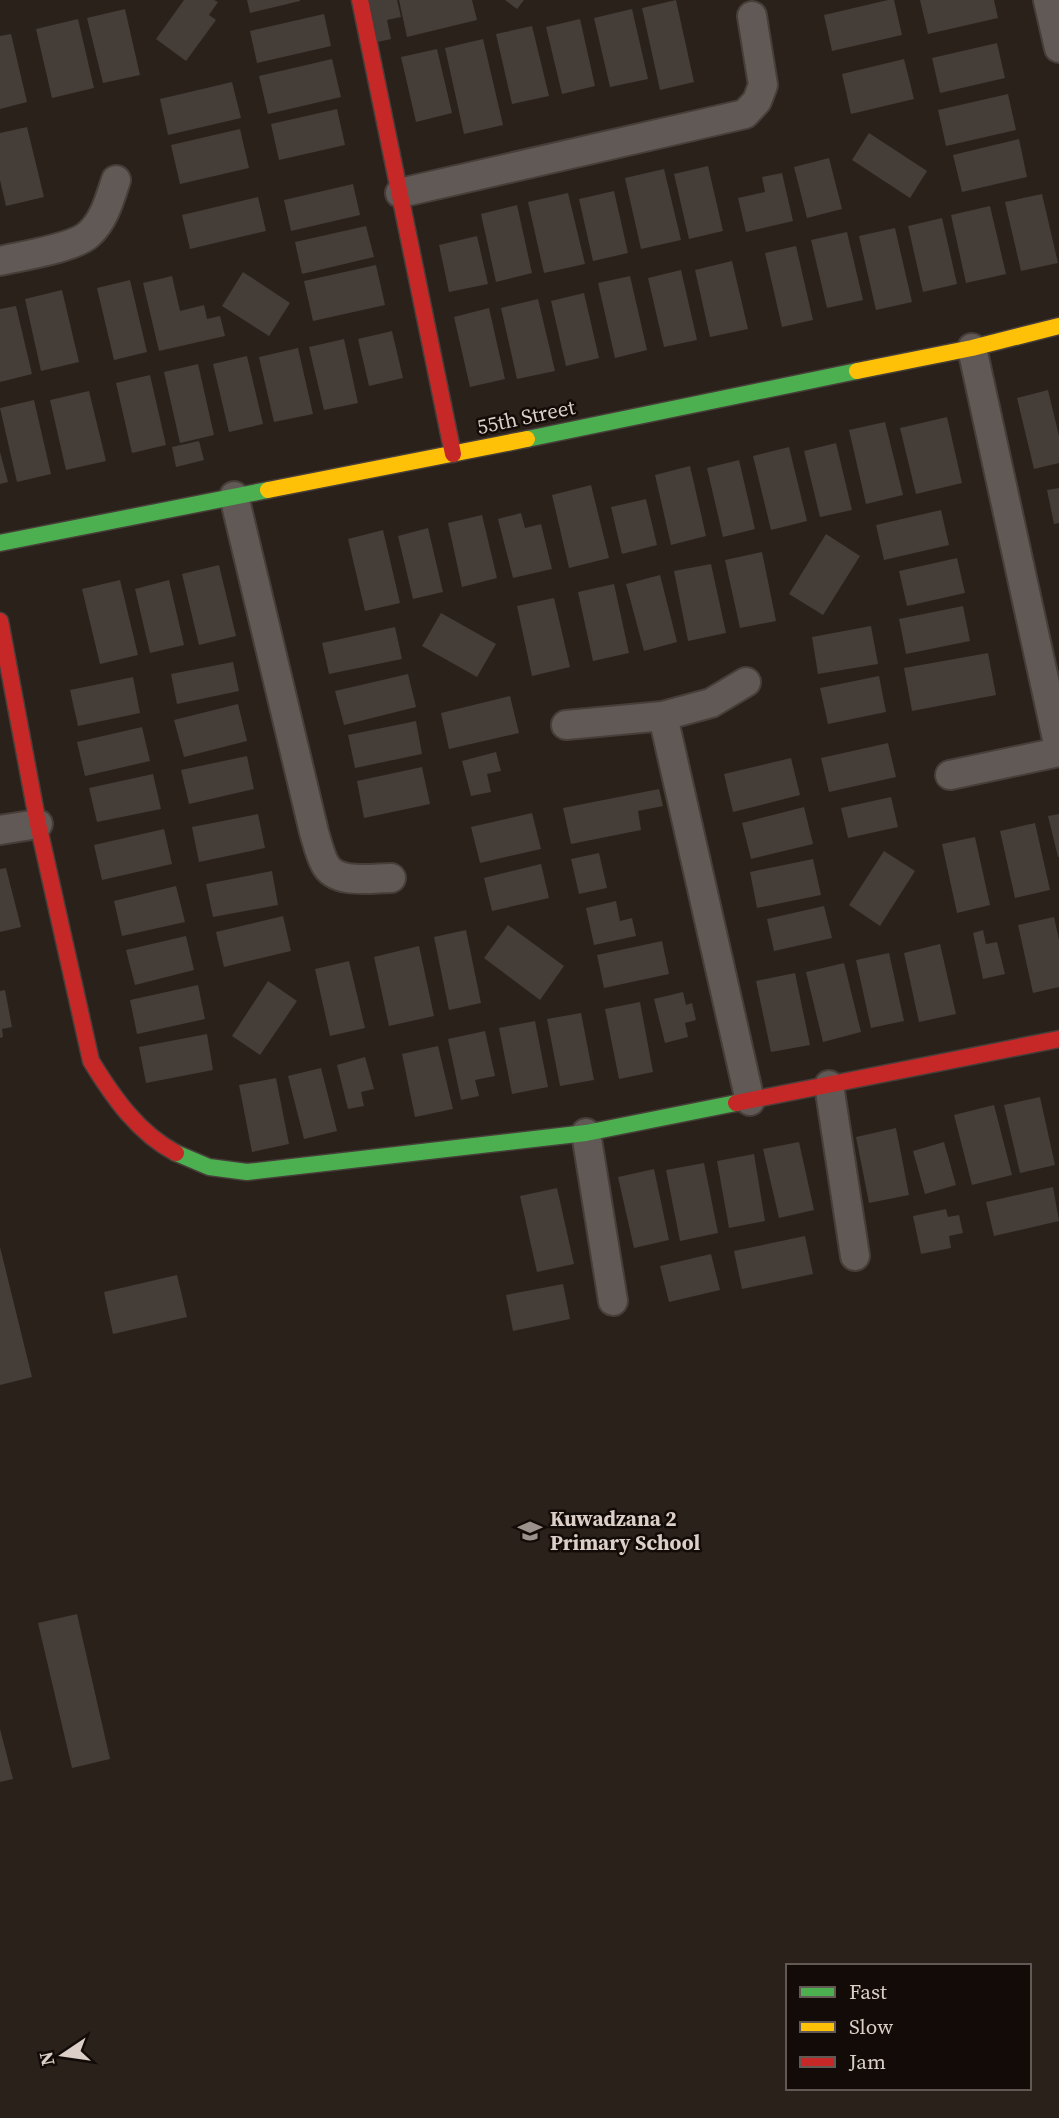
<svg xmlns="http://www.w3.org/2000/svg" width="1059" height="2118" viewBox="0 0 1059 2118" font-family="'Source Serif 4',serif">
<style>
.building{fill:#453d38}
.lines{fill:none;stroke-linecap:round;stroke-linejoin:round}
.street-casing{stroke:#473e39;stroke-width:32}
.fast-casing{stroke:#473e39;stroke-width:19}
.slow-casing{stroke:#473e39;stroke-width:19}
.jam-casing{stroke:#473e39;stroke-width:19}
.street{stroke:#615955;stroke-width:28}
.fast{stroke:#4caf50;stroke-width:16}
.slow{stroke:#ffc107;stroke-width:16}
.jam{stroke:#c62828;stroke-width:16}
.labels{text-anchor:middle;stroke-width:5;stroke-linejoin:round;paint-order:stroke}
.street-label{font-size:21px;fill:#dbcfc8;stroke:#130b07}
.poi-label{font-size:21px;font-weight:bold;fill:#dbcfc8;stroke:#130b07;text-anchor:start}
</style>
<rect width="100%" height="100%" fill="#2b211b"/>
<!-- building -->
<path class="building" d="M 184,0 L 214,0 L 218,2 L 209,15 L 216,20 L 186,61 L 156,39 Z
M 247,0 L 300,0 L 300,1 L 250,13 Z
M 363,0 L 397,0 L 401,17 L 387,20 L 391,39 L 373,43 Z
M 399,0 L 472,0 L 477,20 L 407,37 Z
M 505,0 L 524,0 L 517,9 Z
M 676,0 L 694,82 L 660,90 L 642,8 Z
M 888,0 L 894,0 L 902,35 L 832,51 L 824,15 Z
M 920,0 L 994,0 L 998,18 L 928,34 Z
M 125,9 L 140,75 L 103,83 L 87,18 Z
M 632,9 L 648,79 L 610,87 L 594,18 Z
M 324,14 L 331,46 L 257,63 L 250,31 Z
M 78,19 L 94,88 L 52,98 L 36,29 Z
M 580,19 L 595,86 L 562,94 L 546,27 Z
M 532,26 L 549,96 L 512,104 L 496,34 Z
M 11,34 L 27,102 L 0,109 L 0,36 Z
M 483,39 L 503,125 L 464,134 L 445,48 Z
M 997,43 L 1005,78 L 940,93 L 932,58 Z
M 437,49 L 452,113 L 416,122 L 401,57 Z
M 332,59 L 341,97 L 268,114 L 259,76 Z
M 904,59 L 914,99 L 851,114 L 842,74 Z
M 232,82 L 241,118 L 168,135 L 160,99 Z
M 1008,94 L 1016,130 L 946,146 L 938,110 Z
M 337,109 L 345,145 L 279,160 L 271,124 Z
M 27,127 L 44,197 L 6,206 L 0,180 L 0,133 Z
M 240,129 L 249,168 L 180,184 L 171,145 Z
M 869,133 L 927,171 L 910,198 L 852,160 Z
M 1019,139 L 1027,177 L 962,192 L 953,155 Z
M 829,158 L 842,209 L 807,218 L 794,167 Z
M 708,166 L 723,231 L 689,239 L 674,174 Z
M 664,169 L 681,240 L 641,249 L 625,178 Z
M 782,173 L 793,221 L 746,232 L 738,198 L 765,192 L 762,177 Z
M 353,184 L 360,215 L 291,231 L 284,200 Z
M 614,191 L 628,253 L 593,261 L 579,199 Z
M 568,193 L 585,264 L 544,273 L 528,202 Z
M 1042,194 L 1058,263 L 1021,271 L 1005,202 Z
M 258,197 L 266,231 L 190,249 L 182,215 Z
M 517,205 L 532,273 L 496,282 L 481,214 Z
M 990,206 L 1006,274 L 966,283 L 951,215 Z
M 942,218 L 957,284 L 923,292 L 908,226 Z
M 366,226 L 374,257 L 302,274 L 295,242 Z
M 895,228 L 912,302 L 876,310 L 859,236 Z
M 847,232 L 863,300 L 827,308 L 811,240 Z
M 477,236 L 488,284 L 449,292 L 439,245 Z
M 796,246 L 813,320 L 782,327 L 765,253 Z
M 732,261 L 748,329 L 710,337 L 695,270 Z
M 376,265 L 385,305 L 313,321 L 304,281 Z
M 681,270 L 697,340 L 664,347 L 648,278 Z
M 243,272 L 290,303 L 269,336 L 222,306 Z
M 172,276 L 180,311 L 204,305 L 207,319 L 220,316 L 225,336 L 159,351 L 143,283 Z
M 630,276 L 647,350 L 615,358 L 598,283 Z
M 130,280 L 147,352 L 114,360 L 97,288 Z
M 62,290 L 79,362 L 41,371 L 25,299 Z
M 584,293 L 599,358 L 566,366 L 551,301 Z
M 538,299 L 555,371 L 517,379 L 501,308 Z
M 16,306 L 32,374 L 0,382 L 0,309 Z
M 489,308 L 505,379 L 470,387 L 454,317 Z
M 392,331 L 403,378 L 369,386 L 358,339 Z
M 344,339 L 358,403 L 324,410 L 309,347 Z
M 298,348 L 313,414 L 274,422 L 259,357 Z
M 247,356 L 263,424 L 229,432 L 213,364 Z
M 198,364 L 214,435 L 180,443 L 164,372 Z
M 150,375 L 166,445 L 132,453 L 116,383 Z
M 1048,390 L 1059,436 L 1059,463 L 1034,469 L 1017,398 Z
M 89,391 L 106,461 L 66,470 L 50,400 Z
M 34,400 L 51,474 L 17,482 L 0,408 Z
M 947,417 L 962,483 L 916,494 L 900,428 Z
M 885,422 L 903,495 L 866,504 L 849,430 Z
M 199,441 L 204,460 L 176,467 L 172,447 Z
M 836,443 L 852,510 L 820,517 L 804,451 Z
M 789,447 L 807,521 L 771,530 L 753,456 Z
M 0,452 L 8,482 L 0,484 Z
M 739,460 L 755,529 L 723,537 L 707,468 Z
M 690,466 L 706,536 L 671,545 L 655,475 Z
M 591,485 L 609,558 L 569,568 L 552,495 Z
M 1059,488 L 1059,523 L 1054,524 L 1047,490 Z
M 646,499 L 657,545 L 622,554 L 611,507 Z
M 941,510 L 949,545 L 884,560 L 876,525 Z
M 521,513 L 525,528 L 541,524 L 552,569 L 513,578 L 498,519 Z
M 482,515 L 497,578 L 462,587 L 448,523 Z
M 428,528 L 443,592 L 413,599 L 398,536 Z
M 383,530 L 400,603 L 365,611 L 348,539 Z
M 826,534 L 860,556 L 823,615 L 789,594 Z
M 762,552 L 776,621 L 740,628 L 725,560 Z
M 957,558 L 965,593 L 907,606 L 899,571 Z
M 711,564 L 726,633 L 688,641 L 674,571 Z
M 219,565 L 236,636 L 199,645 L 182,574 Z
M 660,575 L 677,642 L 644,651 L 626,584 Z
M 120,580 L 138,655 L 100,664 L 82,589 Z
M 169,580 L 184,645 L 150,653 L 135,589 Z
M 614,584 L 629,653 L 593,661 L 578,592 Z
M 554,598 L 570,667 L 532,676 L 517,606 Z
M 963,606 L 970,641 L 906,654 L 899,619 Z
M 441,613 L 496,644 L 477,677 L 422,646 Z
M 871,626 L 878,664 L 818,674 L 812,637 Z
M 395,627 L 402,659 L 329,674 L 322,643 Z
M 988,653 L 996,695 L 912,711 L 904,668 Z
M 233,662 L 239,691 L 177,704 L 171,674 Z
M 408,674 L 416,707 L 344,725 L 335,691 Z
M 879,676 L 886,712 L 828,724 L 820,688 Z
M 133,677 L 140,713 L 78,726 L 70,690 Z
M 510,696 L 519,733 L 449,749 L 441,713 Z
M 238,704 L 247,741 L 184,757 L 174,720 Z
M 416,721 L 422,754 L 355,768 L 348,735 Z
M 142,727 L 150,761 L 85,776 L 77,742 Z
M 888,743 L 896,777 L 829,792 L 821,758 Z
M 496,752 L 501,771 L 487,774 L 491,792 L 471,796 L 462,761 Z
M 247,756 L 254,789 L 189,804 L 181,770 Z
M 791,758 L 800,795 L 733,812 L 724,774 Z
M 422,767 L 430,804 L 364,818 L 357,781 Z
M 153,774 L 161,809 L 97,822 L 89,788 Z
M 659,789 L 663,806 L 638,811 L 641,830 L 571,844 L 563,808 Z
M 891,797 L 898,827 L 848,838 L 841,808 Z
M 804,807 L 813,844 L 751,859 L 742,823 Z
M 532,813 L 541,849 L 480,863 L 471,827 Z
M 258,814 L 265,848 L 199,862 L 192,827 Z
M 1059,814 L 1059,857 L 1058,857 L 1048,816 Z
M 1035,823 L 1050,890 L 1015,898 L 1000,831 Z
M 164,829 L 172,864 L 102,880 L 94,845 Z
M 975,837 L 990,905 L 957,913 L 942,844 Z
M 884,851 L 915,871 L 880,926 L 849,905 Z
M 599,853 L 607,888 L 579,894 L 571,859 Z
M 813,859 L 821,895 L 757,908 L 750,872 Z
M 541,864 L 549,898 L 492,911 L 484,878 Z
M 6,868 L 21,927 L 0,932 L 0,869 Z
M 272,871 L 278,905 L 213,917 L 206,884 Z
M 176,886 L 185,922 L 122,936 L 114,901 Z
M 616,901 L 620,921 L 632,918 L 636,936 L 594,945 L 586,908 Z
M 824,906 L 832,938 L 774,951 L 767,919 Z
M 283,916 L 291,951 L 224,967 L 216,932 Z
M 1054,917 L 1059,940 L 1059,987 L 1033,993 L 1018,925 Z
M 508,925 L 564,966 L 540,1000 L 484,958 Z
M 466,930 L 481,1003 L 449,1010 L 434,937 Z
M 983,930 L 986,944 L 997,942 L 1005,974 L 983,979 L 973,933 Z
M 186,936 L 194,970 L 135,985 L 126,950 Z
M 662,941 L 669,974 L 604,988 L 597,955 Z
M 940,944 L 956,1014 L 919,1022 L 904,953 Z
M 419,946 L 434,1016 L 389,1026 L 374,957 Z
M 889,953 L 904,1021 L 871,1028 L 856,960 Z
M 349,961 L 365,1028 L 330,1036 L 315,969 Z
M 844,963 L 861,1032 L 823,1042 L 806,972 Z
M 795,973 L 810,1045 L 771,1052 L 756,981 Z
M 268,981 L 297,1001 L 260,1055 L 232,1036 Z
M 198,985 L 205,1019 L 137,1034 L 130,1000 Z
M 5,990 L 12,1027 L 2,1029 L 3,1037 L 0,1038 L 0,991 Z
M 683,992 L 686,1005 L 692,1003 L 696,1020 L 685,1023 L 688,1037 L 665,1043 L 654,999 Z
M 640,1002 L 653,1072 L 619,1079 L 605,1009 Z
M 581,1013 L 594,1080 L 560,1086 L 547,1019 Z
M 535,1021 L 548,1087 L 512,1094 L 499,1028 Z
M 485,1031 L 495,1076 L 475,1080 L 479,1096 L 461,1100 L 448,1039 Z
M 207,1034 L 213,1070 L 146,1083 L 139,1047 Z
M 438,1046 L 453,1109 L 415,1117 L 402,1054 Z
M 365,1057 L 374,1089 L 361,1092 L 364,1106 L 348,1109 L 337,1065 Z
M 321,1068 L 337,1131 L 304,1139 L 288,1076 Z
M 276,1078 L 289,1144 L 252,1152 L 239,1085 Z
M 1040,1097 L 1055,1165 L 1020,1173 L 1004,1105 Z
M 994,1105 L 1012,1175 L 972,1185 L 954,1115 Z
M 896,1128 L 909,1195 L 869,1203 L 856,1137 Z
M 799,1142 L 814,1210 L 779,1218 L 763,1149 Z
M 944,1142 L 956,1185 L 925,1194 L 913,1151 Z
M 754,1154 L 765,1221 L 729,1228 L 717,1161 Z
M 704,1163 L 718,1233 L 680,1241 L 666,1170 Z
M 654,1169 L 669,1240 L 634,1248 L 618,1177 Z
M 1053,1187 L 1059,1221 L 994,1236 L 986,1202 Z
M 557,1188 L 574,1264 L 537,1272 L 520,1196 Z
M 946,1209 L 948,1217 L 959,1215 L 963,1233 L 949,1236 L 951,1248 L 921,1254 L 913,1216 Z
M 805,1236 L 813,1274 L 742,1289 L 734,1251 Z
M 0,1247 L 32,1377 L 0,1385 Z
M 711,1254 L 720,1290 L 669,1302 L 660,1266 Z
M 177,1275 L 187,1317 L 113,1334 L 104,1292 Z
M 563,1284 L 570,1319 L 513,1331 L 506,1295 Z
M 77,1614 L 110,1759 L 72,1768 L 38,1623 Z
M 0,1729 L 13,1779 L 0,1782 Z"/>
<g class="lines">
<!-- street casing -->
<g class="street-casing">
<path id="street" d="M 1048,0 L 1059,48
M 400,193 L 745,114 L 757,101 L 763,85 L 752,16
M 0,261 C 21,256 75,248 89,234 C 104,221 110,198 116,180
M 972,348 L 1059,748
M 234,496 L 314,832 C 317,842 320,855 325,864 C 336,885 371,878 391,878
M 663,716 L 750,1101
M 566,725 L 663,716 L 711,703 L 746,682
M 950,775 L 1059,752
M 0,830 L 38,824
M 829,1085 L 855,1256
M 586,1133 L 613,1301"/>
</g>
<!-- fast casing -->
<g class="fast-casing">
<path id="fast" d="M 527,439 L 857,371
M 0,543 L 268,490
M 176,1153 L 209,1167 L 247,1172 L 586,1133 L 736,1103"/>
</g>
<!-- slow casing -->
<g class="slow-casing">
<path id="slow" d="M 857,371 L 972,348 L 1059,326
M 268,490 L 527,439"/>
</g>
<!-- jam casing -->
<g class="jam-casing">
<path id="jam" d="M 360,0 L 453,454
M 0,621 L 38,824 L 91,1061 C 113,1097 138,1133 176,1153
M 736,1103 L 1059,1039"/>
</g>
<!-- street -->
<use href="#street" class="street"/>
<!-- fast -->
<use href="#fast" class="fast"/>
<!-- slow -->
<use href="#slow" class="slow"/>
<!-- jam -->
<use href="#jam" class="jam"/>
</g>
<!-- icons -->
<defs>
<g id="school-bare" transform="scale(1.89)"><path d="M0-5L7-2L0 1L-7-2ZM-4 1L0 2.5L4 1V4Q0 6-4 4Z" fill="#9d928b" stroke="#130b07" stroke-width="2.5" paint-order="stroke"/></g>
</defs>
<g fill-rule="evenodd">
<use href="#school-bare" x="530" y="1531"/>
</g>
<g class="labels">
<!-- street labels -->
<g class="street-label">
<text transform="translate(526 417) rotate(-12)" y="7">55th Street</text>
</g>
<!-- poi labels -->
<g class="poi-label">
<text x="550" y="1526">Kuwadzana 2<tspan x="550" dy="24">Primary School</tspan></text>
</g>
</g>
<!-- legend -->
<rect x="786" y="1964" width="245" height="126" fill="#130b07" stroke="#635954" stroke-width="2"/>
<rect x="800" y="1987" width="35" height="10" fill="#4caf50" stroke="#635954" stroke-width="2"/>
<text x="849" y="1999" font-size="21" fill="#dbcfc8">Fast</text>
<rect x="800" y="2022" width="35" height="10" fill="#ffc107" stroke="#635954" stroke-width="2"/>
<text x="849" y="2034" font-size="21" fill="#dbcfc8">Slow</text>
<rect x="800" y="2057" width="35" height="10" fill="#c62828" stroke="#635954" stroke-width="2"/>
<text x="849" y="2069" font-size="21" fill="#dbcfc8">Jam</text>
<!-- north arrow -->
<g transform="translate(63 2055) rotate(257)" stroke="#130b07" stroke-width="5" paint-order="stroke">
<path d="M0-5L12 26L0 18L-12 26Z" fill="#dbcfc8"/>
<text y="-10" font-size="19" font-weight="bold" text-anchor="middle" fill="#dbcfc8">N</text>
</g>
</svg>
